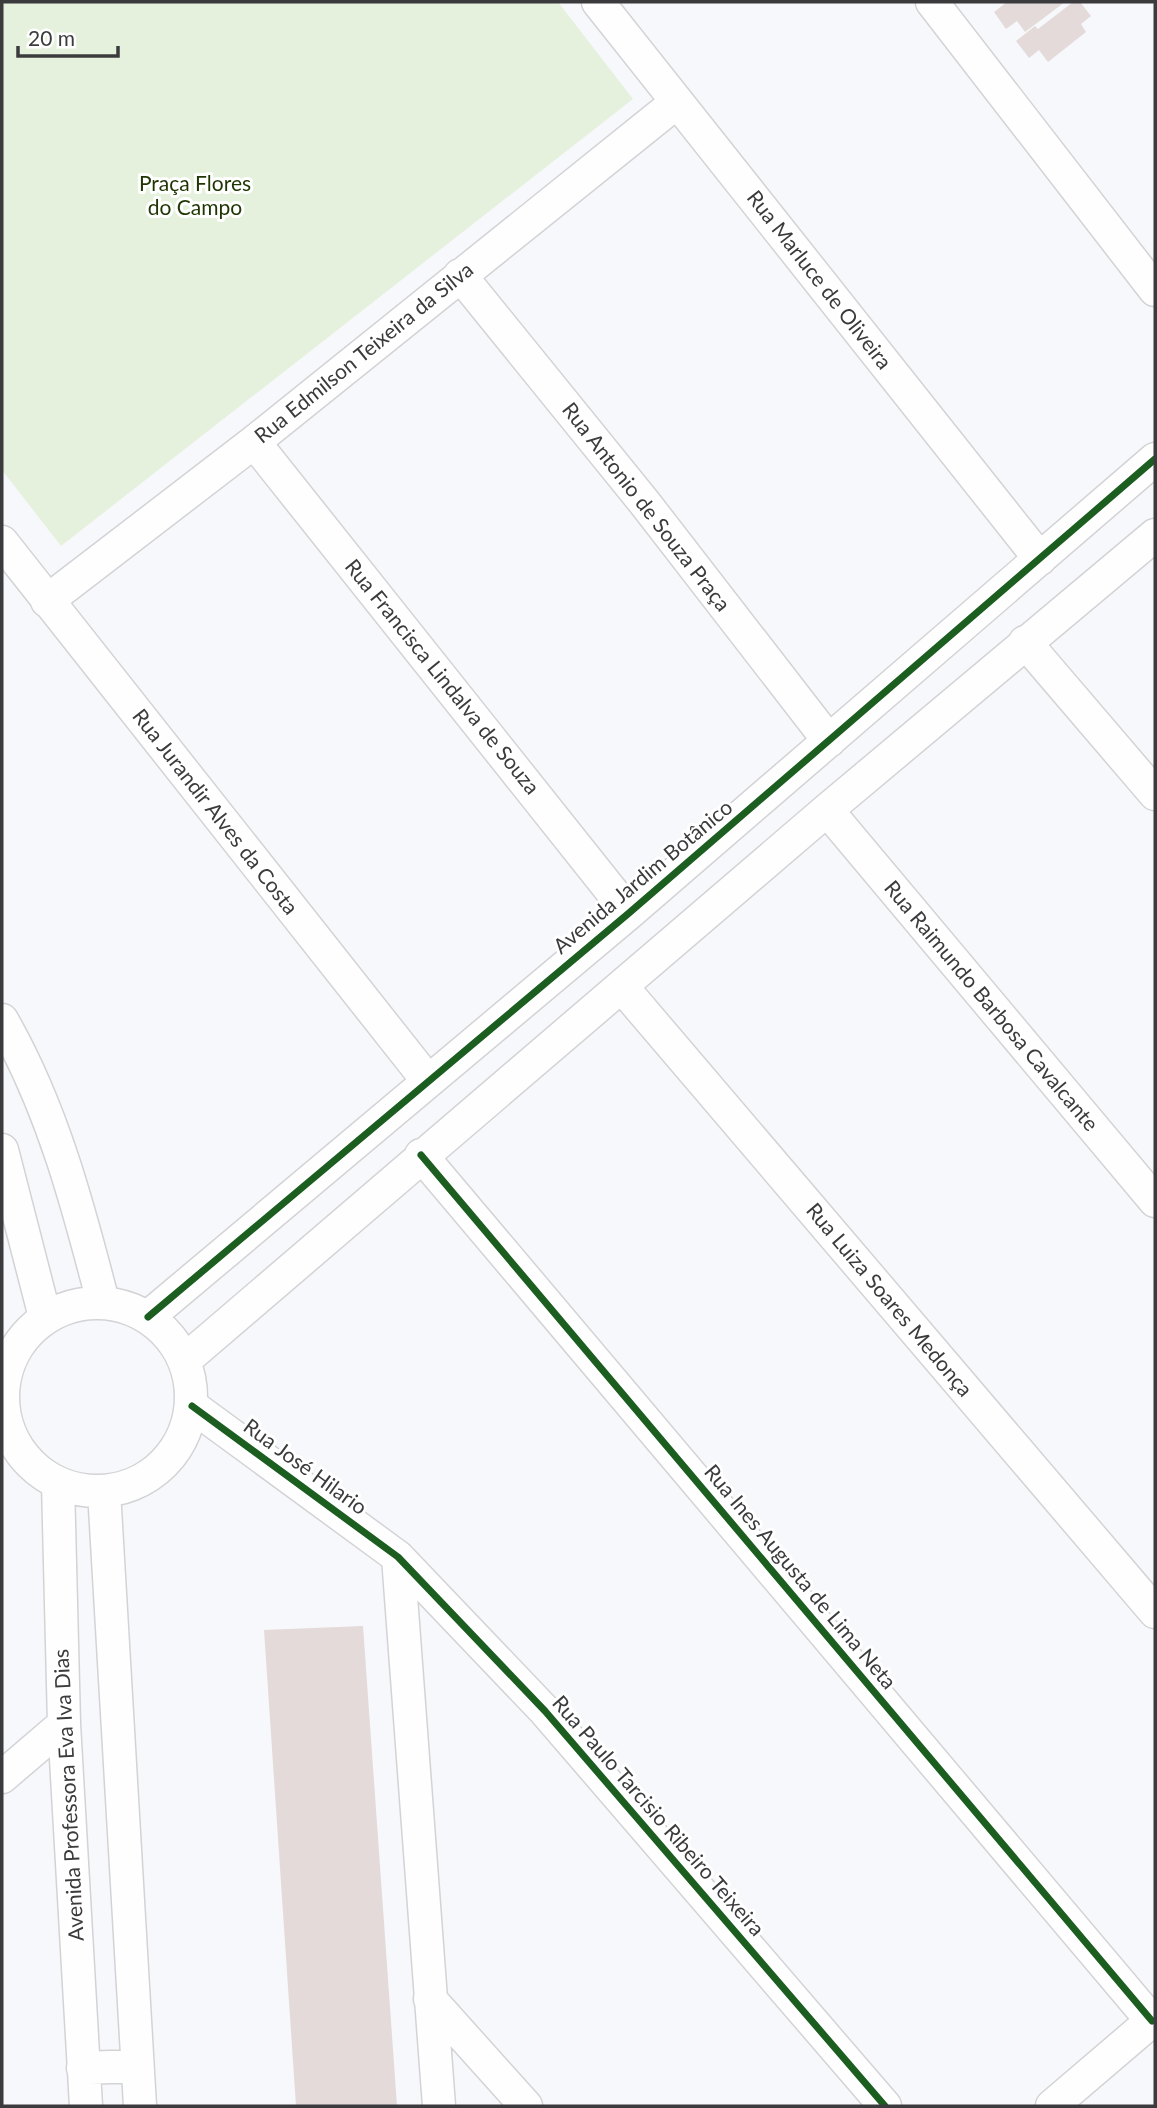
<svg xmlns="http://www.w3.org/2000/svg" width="1157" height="2108" viewBox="0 0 1157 2108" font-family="Lato,sans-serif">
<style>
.green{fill:#e5f1dd}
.building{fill:#e4dad9}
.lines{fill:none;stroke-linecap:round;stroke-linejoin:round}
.minor-casing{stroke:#d3d3d6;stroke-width:35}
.minor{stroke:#fefefe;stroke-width:32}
.cycleway-casing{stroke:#fff;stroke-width:11}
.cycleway{stroke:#1b5e20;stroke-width:7}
.labels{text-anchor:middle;stroke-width:6;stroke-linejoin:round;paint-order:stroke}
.park-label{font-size:21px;fill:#1f3502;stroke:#fff}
.street-label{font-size:21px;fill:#3b3b3d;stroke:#fff}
</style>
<rect width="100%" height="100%" fill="#f7f8fb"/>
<!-- green -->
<path class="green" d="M 2,2 L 558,2 L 633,99 L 61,546 L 2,470 Z"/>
<!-- building -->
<path class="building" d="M 1007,2 L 1065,2 L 1025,32 L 1017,21 L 1006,29 L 994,12 Z
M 1073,2 L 1080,2 L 1091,16 L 1081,24 L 1086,32 L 1048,62 L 1039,50 L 1029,58 L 1016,41 L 1035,26 L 1038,29 Z
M 363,1626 L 397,2106 L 296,2106 L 264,1630 Z"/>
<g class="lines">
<!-- minor casing -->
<g class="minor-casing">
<path id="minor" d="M 598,2 L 1040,559
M 932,2 L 1155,290
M 460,275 L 644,502 L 829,741
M 254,442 L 629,913
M 2,542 L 428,1081
M 47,601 L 254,442 L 677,102
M 1025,642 L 1155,794
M 827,810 L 1155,1201
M 623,988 L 1155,1612
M 2,1020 C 52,1107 78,1205 103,1302
M 2,1150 L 45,1317
M 421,1155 L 1152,2021
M3 1397a94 94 0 1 1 188 0a94 94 0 1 1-188 0Z
M 148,1317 L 629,913 L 1155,459
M 185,1360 L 827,810 L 1155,535
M 192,1406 L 398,1557 L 545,1711 L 885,2106
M 58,1483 L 64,1724 L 86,2106
M 104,1491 L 140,2106
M 398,1557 L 439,2106
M 2,1777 L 64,1724
M 430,1999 L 526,2106
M 83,2068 L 137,2066
M 1052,2106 L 1155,2018"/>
</g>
<!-- minor -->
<use href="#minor" class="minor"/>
<!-- cycleway casing -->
<g class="cycleway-casing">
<path id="cycleway" d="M 421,1155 L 1152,2021
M 148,1317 L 629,913 L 1155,459
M 192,1406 L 398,1557 L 545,1711 L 885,2106"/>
</g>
<!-- cycleway -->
<use href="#cycleway" class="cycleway"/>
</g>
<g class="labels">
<!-- park labels -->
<g class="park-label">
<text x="195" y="191">Praça Flores<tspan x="195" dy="24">do Campo</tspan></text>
</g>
<!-- street labels -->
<g class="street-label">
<text transform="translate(819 280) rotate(52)" y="7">Rua Marluce de Oliveira</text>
<text transform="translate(364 353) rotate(-39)" y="7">Rua Edmilson Teixeira da Silva</text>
<text transform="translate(646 507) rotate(52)" y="7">Rua Antonio de Souza Praça</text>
<text transform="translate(442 677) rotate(51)" y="7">Rua Francisca Lindalva de Souza</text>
<text transform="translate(215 812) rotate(52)" y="7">Rua Jurandir Alves da Costa</text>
<text transform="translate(643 877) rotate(-40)" y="7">Avenida Jardim Botânico</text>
<text transform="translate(991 1006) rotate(50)" y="7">Rua Raimundo Barbosa Cavalcante</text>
<text transform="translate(889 1300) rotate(50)" y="7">Rua Luiza Soares Medonça</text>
<text transform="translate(305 1467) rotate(36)" y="7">Rua José Hilario</text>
<text transform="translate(800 1577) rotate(50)" y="7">Rua Ines Augusta de Lima Neta</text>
<text transform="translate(69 1795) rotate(-93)" y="7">Avenida Professora Eva Iva Dias</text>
<text transform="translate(658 1816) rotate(49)" y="7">Rua Paulo Tarcisio Ribeiro Teixeira</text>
</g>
</g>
<!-- border -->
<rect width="1157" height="2108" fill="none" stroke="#3b3b3d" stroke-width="7"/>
<!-- scale -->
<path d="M18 46v10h100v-10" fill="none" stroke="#3b3b3d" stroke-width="3.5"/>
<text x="28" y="46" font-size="21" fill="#3b3b3d" stroke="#ffffff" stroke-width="5" paint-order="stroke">20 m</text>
</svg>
